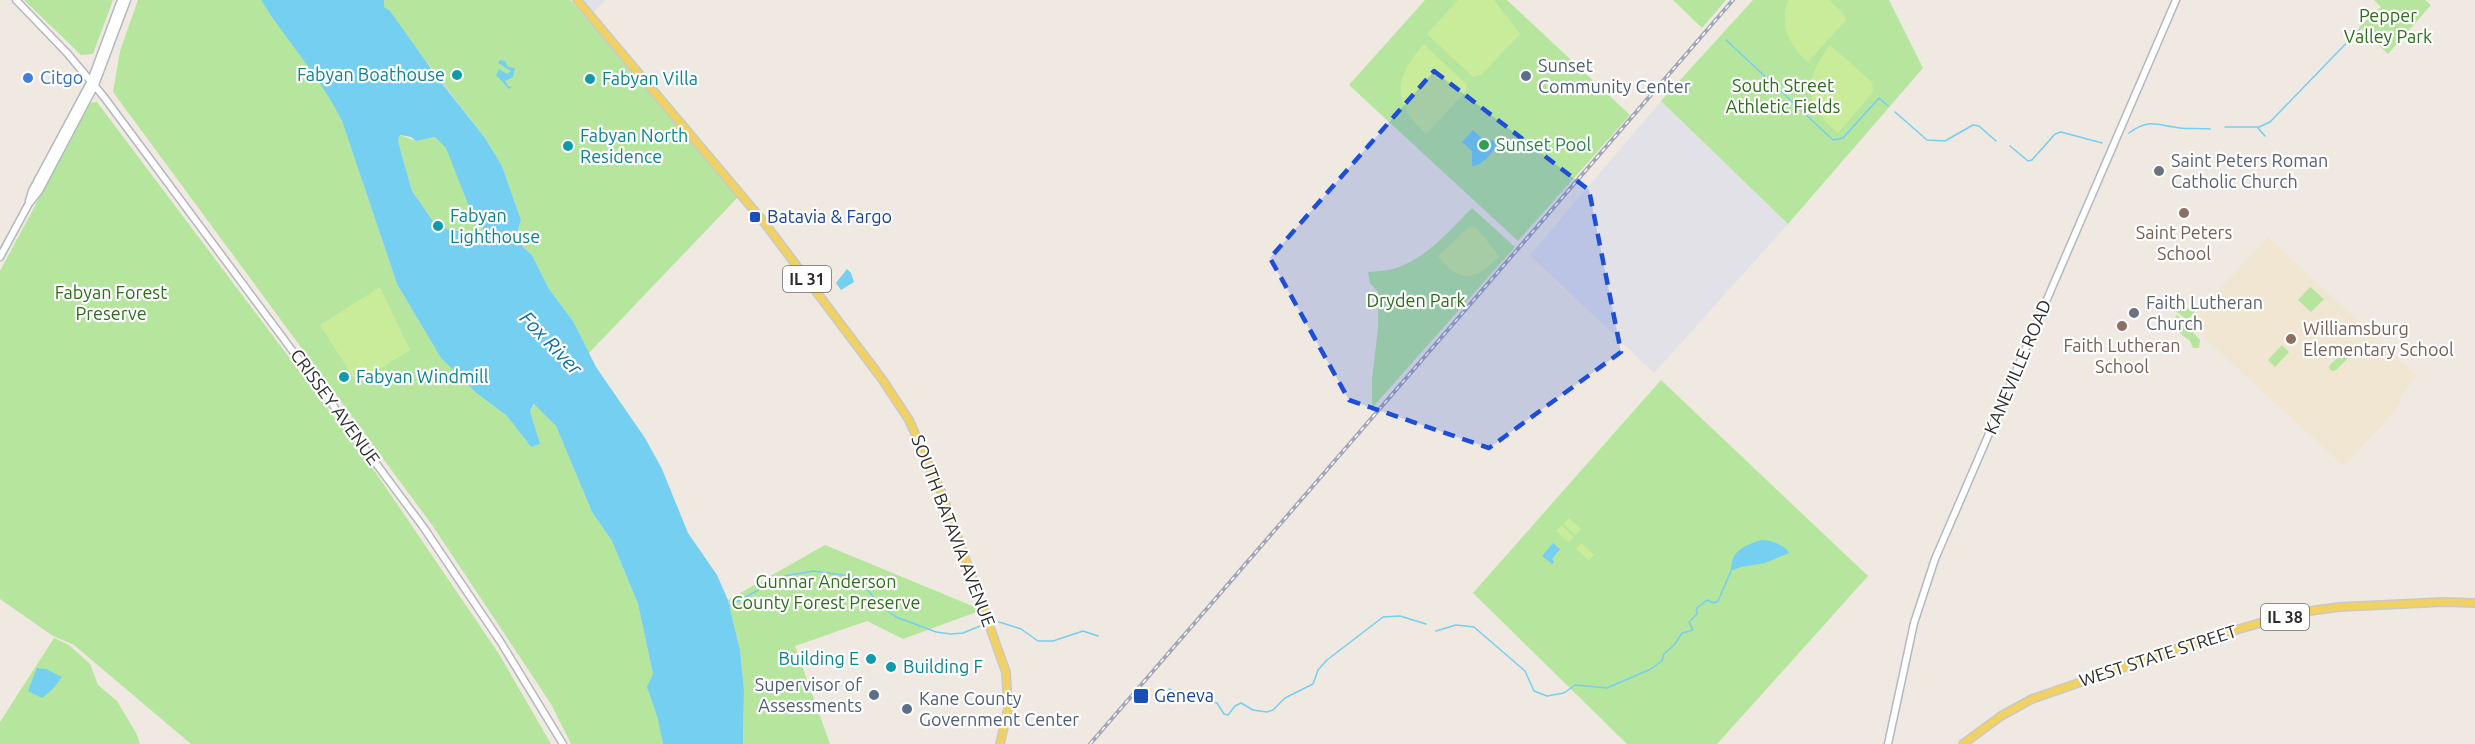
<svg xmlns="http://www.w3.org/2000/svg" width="2475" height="744" viewBox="0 0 2475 744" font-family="Ubuntu,sans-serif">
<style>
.industrial{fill:#e3e1e8}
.education{fill:#f0e6d1}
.green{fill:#b6e59e}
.pitch{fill:#c9ec9a}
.water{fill:#75cff0;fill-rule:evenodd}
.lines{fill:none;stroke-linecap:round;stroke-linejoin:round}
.stream{stroke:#75cff0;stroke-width:1.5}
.secondary-casing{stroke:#b4b7c1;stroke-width:9}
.primary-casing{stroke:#c9c9c9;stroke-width:10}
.secondary{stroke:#fff;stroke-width:6}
.primary{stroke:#f2d163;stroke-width:7}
.rail-casing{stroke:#a3a6b8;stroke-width:4}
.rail{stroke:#fff;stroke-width:1.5;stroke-dasharray:4.5;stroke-linecap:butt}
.marked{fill:#1d4ed8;fill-opacity:0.2;stroke:#1d4ed8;stroke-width:4.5;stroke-dasharray:12 8;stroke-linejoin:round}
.culture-dot{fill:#0f9aa8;stroke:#fff;stroke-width:2}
.service-dot{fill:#5c6f8a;stroke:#fff;stroke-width:2}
.shop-dot{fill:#3f7fe0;stroke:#fff;stroke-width:2}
.leisure-dot{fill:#2e9e5b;stroke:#fff;stroke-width:2}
.worship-dot{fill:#6b7280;stroke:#fff;stroke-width:2}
.education-dot{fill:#8d6e63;stroke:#fff;stroke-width:2}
.transit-dot{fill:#1a4fb4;stroke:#fff;stroke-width:2}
.labels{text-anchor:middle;stroke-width:4.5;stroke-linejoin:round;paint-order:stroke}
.shield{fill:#fff;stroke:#6d6d6d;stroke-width:1.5}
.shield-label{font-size:16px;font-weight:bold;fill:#2e2e2e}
.park-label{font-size:18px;fill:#2c6e1b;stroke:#fff}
.service-label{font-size:18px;fill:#4e5e75;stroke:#fff;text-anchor:start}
.culture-label{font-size:18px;fill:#0d838f;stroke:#fff;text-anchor:start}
.shop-label{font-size:18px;fill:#366cbe;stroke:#fff;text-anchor:start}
.leisure-label{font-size:18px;fill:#27864d;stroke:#fff;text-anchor:start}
.worship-label{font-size:18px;fill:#5b616d;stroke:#fff;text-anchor:start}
.transit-label{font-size:18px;fill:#164399;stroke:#fff;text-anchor:start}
.education-label{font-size:18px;fill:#785e54;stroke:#fff}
.street-label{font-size:18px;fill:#2e2e2e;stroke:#fff}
.water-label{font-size:20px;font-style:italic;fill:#0d6fa3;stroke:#fff}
</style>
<rect width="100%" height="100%" fill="#efe9e1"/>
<!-- industrial -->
<path class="industrial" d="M 581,0 L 605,0 L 592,14 Z
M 1661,101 L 1788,224 L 1654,373 L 1530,255 Z"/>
<!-- education -->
<path class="education" d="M 2268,237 L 2417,376 L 2402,395 L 2396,410 L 2344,466 L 2188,323 Z"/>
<!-- green -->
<path class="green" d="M 24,0 L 113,0 L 93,54 L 81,55 Z
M 138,0 L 261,0 L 319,79 L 335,106 L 342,121 L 397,284 L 441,358 L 475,392 L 507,416 L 531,447 L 539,444 L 530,411 L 535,404 L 556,426 L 592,512 L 612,541 L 638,604 L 653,674 L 663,744 L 571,744 L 551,704 L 432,525 L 113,92 L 120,51 Z
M 384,0 L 570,0 L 740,195 L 588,354 L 573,321 L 549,289 L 532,255 L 522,246 L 518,230 L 521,220 L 502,166 L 485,138 L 384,7 Z
M 1425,0 L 1507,0 L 1630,115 L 1518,241 L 1349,85 Z
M 1673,0 L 1726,0 L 1702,28 Z
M 1753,0 L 1889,0 L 1923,68 L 1788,224 L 1661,101 Z
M 2374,0 L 2425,0 L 2431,5 L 2388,54 L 2359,27 L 2381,7 Z
M 97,102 L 376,473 L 499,654 L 551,744 L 191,744 L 74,645 L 53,636 L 0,599 L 0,271 L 87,109 L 91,103 Z
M 400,135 L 416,141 L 435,137 L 446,147 L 471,212 L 483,227 L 482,237 L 437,227 L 412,191 L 401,152 L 398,140 Z
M 1472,208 L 1515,247 L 1372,408 L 1372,379 L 1378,328 L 1378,292 L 1370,283 L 1368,272 C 1377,271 1388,271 1396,268 C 1427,258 1450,230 1472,208 Z
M 2310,287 L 2324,299 L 2311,312 L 2298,300 Z
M 2168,299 L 2195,312 L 2187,320 L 2168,305 Z
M 2177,315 L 2200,340 L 2199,348 L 2193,348 L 2190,341 L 2175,329 L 2176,324 L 2172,320 Z
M 2282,345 L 2289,352 L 2275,367 L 2268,360 Z
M 2348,347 L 2353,347 L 2354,352 L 2336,370 L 2332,371 L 2329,368 L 2330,365 Z
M 1661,380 L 1868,576 L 1717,744 L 1627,744 L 1473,593 Z
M 825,545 L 982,610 L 903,639 L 867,621 L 795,646 L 830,744 L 743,744 L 744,689 L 740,650 L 728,600 Z
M 54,638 L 69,645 L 90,664 L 98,685 L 117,701 L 136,733 L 140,744 L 0,744 L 0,722 Z"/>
<!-- pitch -->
<path class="pitch" d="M 1458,0 L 1494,0 L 1520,34 L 1482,74 L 1473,77 L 1427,34 Z
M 1788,0 L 1829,0 L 1845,15 L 1846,20 L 1808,62 C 1788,45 1780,25 1788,0 Z
M 1424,44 L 1467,85 L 1466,91 L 1426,134 C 1390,102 1395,77 1424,44 Z
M 1830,45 L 1872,82 L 1873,92 L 1838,133 C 1802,104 1804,80 1830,45 Z
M 1469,227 L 1476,227 L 1499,256 C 1476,281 1459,284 1438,256 Z
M 380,287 L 410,350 L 357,383 L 320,325 Z
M 1569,518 L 1581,529 L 1576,535 L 1563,524 Z
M 1562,525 L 1574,537 L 1569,543 L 1556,531 Z
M 1581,543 L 1594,555 L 1589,561 L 1576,549 Z"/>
<!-- water -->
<path class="water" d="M 261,0 L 384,0 L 384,7 L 390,11 L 437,77 L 485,138 L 502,166 L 521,220 L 518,230 L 522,246 L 532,255 L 549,289 L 573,321 L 596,367 L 645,438 L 662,469 L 688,533 L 717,575 L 728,600 L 740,650 L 744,689 L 743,744 L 663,744 L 658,719 L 647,687 L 653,674 L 638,604 L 612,541 L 592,512 L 556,426 L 534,404 L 530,411 L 540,444 L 531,447 L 507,416 L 475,392 L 441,358 L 416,316 L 397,284 L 342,121 C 320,76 287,42 261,0 ZM 400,135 L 411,137 L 416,141 L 435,137 L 446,148 L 471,212 L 483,227 L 482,236 L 437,227 L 412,191 L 401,152 L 398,140 Z
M 500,60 L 505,61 L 508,67 L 515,68 L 513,77 L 505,81 L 508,86 L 512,87 L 509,89 L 496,75 L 499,69 L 507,74 L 511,71 L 498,63 Z
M 1473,130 L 1485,141 L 1502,140 L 1502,148 C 1488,150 1487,165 1472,166 L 1472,151 L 1462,142 Z
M 847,269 L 851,273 L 854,282 L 841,290 L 836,283 Z
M 1761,540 C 1771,540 1787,546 1789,553 L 1765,563 L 1741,567 L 1731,571 C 1731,550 1744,546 1761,540 Z
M 1553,543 L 1560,549 L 1552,559 L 1554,562 L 1552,564 L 1542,556 Z
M 37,668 L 46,669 L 62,677 L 53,689 L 42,698 L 28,691 Z"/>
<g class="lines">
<!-- stream -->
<path class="stream" d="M 1726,40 L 1833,140 L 1843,138 L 1879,98 L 1888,106
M 1895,112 L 1927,140 L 1945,141 L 1973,125 L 1979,126 L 1996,141
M 2225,127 L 2259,127 L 2270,122 L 2360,29
M 2258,128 L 2265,136
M 2129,133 C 2150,117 2158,126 2180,128 C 2190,129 2200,128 2210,129
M 2010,146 L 2028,161 L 2032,160 L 2055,134 L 2061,132 L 2102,143
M 729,606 L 784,576 L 814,571 L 857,577 L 880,605 L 896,617 L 936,632 L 951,634 L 963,633 L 980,626
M 999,622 L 1021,629 L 1038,641 L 1053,641 L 1083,631 L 1098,636
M 1436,631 L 1456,625 L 1474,627 L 1525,671 L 1534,691 L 1547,696 L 1564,693 L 1575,685 L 1607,688 L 1651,669 L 1662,661 L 1664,654 L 1675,644 L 1682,633 L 1693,630 L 1689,622 L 1697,614 L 1697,608 L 1707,600 L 1714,603 L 1718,601 L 1731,571
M 1169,689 L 1184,695 L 1217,703 L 1224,714 L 1228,715 L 1235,706 L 1241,703 L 1253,710 L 1267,712 L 1273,710 L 1285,698 L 1313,684 L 1318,670 L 1327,660 L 1383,617 L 1400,616 L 1426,624"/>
<!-- secondary casing -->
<g class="secondary-casing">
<path id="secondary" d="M 16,0 L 67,53 L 104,97 L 424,528 L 500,641 L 563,744
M 29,201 L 32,191 L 91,81 L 121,0
M 0,257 L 28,205 L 39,191 L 95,85 L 127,0
M 1888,744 L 1914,623 L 1935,559 L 2176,0"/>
</g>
<!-- primary casing -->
<g class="primary-casing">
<path id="primary" d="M 577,0 L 763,221 L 882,379 L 909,420 L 942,494 L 1006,672 L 1008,709 L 1000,744
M 1963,744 L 2001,716 L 2032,699 L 2205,639 L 2260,623 L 2310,611 L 2339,607 L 2444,602 L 2475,603"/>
</g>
<!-- secondary -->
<use href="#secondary" class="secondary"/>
<!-- primary -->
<use href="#primary" class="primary"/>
<!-- rail casing -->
<g class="rail-casing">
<path id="rail" d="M 1090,744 L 1733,0"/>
</g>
<!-- rail -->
<use href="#rail" class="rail"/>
</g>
<!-- marked area -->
<path class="marked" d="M 1434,71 L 1589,190 L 1621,352 L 1489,448 L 1349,400 L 1270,258 Z"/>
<!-- markers -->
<g class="culture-dot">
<circle cx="457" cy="75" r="6"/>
<circle cx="590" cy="79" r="6"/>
<circle cx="568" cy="146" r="6"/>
<circle cx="438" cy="226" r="6"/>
<circle cx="344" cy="377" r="6"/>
<circle cx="871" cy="659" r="6"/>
<circle cx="891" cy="667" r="6"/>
</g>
<g class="service-dot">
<circle cx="1526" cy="76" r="6"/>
<circle cx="874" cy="695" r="6"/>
<circle cx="907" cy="709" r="6"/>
</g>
<circle class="shop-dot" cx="28" cy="78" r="6"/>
<circle class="leisure-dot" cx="1484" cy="145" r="6"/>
<g class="worship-dot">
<circle cx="2159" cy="171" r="6"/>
<circle cx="2134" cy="313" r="6"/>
</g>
<g class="education-dot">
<circle cx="2184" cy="213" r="6"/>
<circle cx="2122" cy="326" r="6"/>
<circle cx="2291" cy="339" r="6"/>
</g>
<g class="transit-dot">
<rect x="749" y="211" width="12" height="12" rx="3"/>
<rect x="1133" y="688" width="16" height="16" rx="3"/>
</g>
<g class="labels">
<!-- shield labels -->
<g class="shield">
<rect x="783" y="266" width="48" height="26" rx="4.5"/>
<rect x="2261" y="604" width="48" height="26" rx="4.5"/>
</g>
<g class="shield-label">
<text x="807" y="285">IL 31</text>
<text x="2285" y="623">IL 38</text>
</g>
<!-- park labels -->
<g class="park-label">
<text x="2388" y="22">Pepper<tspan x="2388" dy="21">Valley Park</tspan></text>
<text x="1783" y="92">South Street<tspan x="1783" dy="21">Athletic Fields</tspan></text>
<text x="111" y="299">Fabyan Forest<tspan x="111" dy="21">Preserve</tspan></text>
<text x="1416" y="307">Dryden Park</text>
<text x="826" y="588">Gunnar Anderson<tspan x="826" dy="21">County Forest Preserve</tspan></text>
</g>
<!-- service labels -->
<g class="service-label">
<text x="1538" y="72">Sunset<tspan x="1538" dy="21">Community Center</tspan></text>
<text x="862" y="691" text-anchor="end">Supervisor of<tspan x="862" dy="21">Assessments</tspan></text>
<text x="919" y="705">Kane County<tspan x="919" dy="21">Government Center</tspan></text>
</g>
<!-- culture labels -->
<g class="culture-label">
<text x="445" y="81" text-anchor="end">Fabyan Boathouse</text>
<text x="602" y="85">Fabyan Villa</text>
<text x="580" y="142">Fabyan North<tspan x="580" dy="21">Residence</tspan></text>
<text x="450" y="222">Fabyan<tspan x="450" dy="21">Lighthouse</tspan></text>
<text x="356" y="383">Fabyan Windmill</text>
<text x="859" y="665" text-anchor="end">Building E</text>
<text x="903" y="673">Building F</text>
</g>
<!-- shop labels -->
<g class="shop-label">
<text x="40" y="84">Citgo</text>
</g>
<!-- leisure labels -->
<g class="leisure-label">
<text x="1496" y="151">Sunset Pool</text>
</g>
<!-- worship labels -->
<g class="worship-label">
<text x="2171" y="167">Saint Peters Roman<tspan x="2171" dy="21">Catholic Church</tspan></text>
<text x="2146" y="309">Faith Lutheran<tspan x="2146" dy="21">Church</tspan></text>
</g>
<!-- transit labels -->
<g class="transit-label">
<text x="767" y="223">Batavia &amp; Fargo</text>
<text x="1154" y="702">Geneva</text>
</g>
<!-- education labels -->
<g class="education-label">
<text x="2184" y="239">Saint Peters<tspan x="2184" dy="21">School</tspan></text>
<text x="2303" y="335" text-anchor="start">Williamsburg<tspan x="2303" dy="21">Elementary School</tspan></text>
<text x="2122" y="352">Faith Lutheran<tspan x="2122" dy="21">School</tspan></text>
</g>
<!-- street labels -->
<g class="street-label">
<text transform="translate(2018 367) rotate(-67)" y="6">KANEVILLE ROAD</text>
<text transform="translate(335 407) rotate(54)" y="6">CRISSEY AVENUE</text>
<text transform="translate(953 531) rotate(69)" y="6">SOUTH BATAVIA AVENUE</text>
<text transform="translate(2158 656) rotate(-18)" y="6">WEST STATE STREET</text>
</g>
<!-- water labels -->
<g class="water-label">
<text transform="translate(551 343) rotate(46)" y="7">Fox River</text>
</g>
</g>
</svg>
